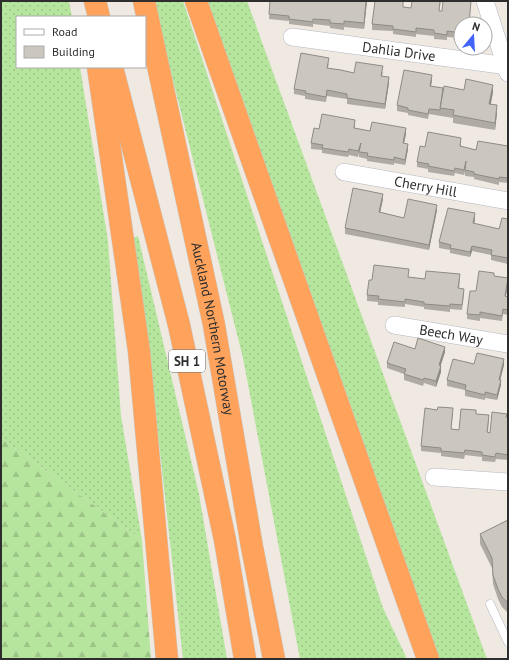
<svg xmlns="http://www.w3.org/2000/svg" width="509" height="660" viewBox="0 0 509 660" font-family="'PT Sans',sans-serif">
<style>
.grass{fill:url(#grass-dots)}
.forest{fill:url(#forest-firs)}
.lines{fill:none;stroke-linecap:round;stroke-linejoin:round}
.lane-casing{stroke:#b4b7c1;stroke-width:9}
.street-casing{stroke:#b4b7c1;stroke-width:18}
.highway-casing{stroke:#c9c9c9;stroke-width:23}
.lane{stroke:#fff;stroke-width:8}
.street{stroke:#fff;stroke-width:17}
.highway{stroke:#ffa35c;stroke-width:22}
.wall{fill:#afaba4}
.shaded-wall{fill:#8e8b86}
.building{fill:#cbc7bf;stroke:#8e8b86}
.labels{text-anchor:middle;stroke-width:4;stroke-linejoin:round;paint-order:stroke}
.shield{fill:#fff;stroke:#6d6d6d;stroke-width:1}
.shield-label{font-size:13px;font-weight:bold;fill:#2e2e2e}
.street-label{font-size:14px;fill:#2e2e2e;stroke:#fff}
</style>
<defs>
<pattern id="grass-dots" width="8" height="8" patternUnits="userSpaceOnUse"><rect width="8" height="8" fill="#b6e59e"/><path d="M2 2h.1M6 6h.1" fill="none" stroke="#9dc588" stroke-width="1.8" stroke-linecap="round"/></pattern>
<pattern id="forest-firs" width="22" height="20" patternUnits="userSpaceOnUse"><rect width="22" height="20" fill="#b6e59e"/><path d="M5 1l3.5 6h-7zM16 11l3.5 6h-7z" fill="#9dc588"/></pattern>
</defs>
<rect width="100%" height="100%" fill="#efe9e1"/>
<!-- grass -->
<path class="grass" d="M 1,1 L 69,1 L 72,17 L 17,17 L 17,67 L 80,67 L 108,241 L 121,416 L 142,540 L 1,438 Z
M 153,1 L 183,1 L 383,608 L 407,659 L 300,659 L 243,358 Z
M 204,1 L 247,1 L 487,659 L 437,659 Z
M 138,236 L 199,494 L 227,659 L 183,659 L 146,327 L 131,239 Z"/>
<!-- forest -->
<path class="forest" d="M 1,438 L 142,540 L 151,659 L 1,659 Z"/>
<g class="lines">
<!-- lane casing -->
<g class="lane-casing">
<path id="lane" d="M 490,604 L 508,642"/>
</g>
<!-- street casing -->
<g class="street-casing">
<g id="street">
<path d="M 485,1 L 508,73"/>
<path id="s1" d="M 292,37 L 508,66"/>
<path id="s2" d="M 344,172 L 508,201"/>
<path id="s3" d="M 394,325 L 508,344"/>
<path d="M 434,477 L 508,482"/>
</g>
</g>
<!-- highway casing -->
<g class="highway-casing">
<g id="highway">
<path d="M 95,1 L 99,17"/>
<path id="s4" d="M 144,1 L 214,325 L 252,547 L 274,659"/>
<path d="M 196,1 L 428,659"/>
<path d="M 98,67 L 139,351 L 167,659"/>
<path d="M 112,67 L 179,325 L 225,540 L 245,659"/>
</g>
</g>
<!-- lane -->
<use href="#lane" class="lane"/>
<!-- street -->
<use href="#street" class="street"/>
<!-- highway -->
<use href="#highway" class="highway"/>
</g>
<!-- wall -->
<path class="wall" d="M 270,1 L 367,1 L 364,29 L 344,27 L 344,30 L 330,28 L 330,26 L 313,24 L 313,27 L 289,24 L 289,21 L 269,19 Z
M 441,1 L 439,11 L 442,11 L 471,1 L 461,24 L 461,38 L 447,37 L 447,40 L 434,39 L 434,36 L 416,34 L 416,37 L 393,34 L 393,31 L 372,30 L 372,24 L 403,7 L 411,8 Z
M 329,63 L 328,68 L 354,73 L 383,72 L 382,76 L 389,83 L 385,109 L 347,104 L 347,99 L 327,96 L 326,102 L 305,99 L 305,96 L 294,94 L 294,89 Z
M 432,80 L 431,86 L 443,88 L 493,92 L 491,104 L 497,113 L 495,130 L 453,123 L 453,118 L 429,114 L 428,119 L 408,115 L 408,113 L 397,111 L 397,105 Z
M 355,125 L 355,128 L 370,131 L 406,134 L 404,143 L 408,149 L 405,165 L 394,163 L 394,165 L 367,161 L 367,159 L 359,157 L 359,153 L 358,157 L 349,155 L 348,157 L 322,153 L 322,150 L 311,149 L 311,143 L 319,129 Z
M 461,144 L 461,146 L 476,150 L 508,146 L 508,183 L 499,182 L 499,185 L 474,179 L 474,177 L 465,176 L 465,172 L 464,175 L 455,173 L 454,176 L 428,172 L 428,169 L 417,167 L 417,162 L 425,147 Z
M 383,199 L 380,212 L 404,218 L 437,210 L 429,250 L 345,234 L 345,228 Z
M 475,219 L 474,224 L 499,229 L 508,219 L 508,264 L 491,260 L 491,255 L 472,251 L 470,257 L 450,253 L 450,250 L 439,248 L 439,242 Z
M 494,276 L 508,284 L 506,296 L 508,297 L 508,325 L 507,325 L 508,315 L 503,314 L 502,321 L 480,318 L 480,321 L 467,319 L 467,314 L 476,291 Z
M 408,277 L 425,279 L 460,279 L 459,289 L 464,295 L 462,310 L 450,309 L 450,312 L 424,309 L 424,307 L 405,304 L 405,307 L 378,305 L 378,302 L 367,301 L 367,295 L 372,280 Z
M 415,349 L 445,352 L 440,366 L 441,372 L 436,387 L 424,383 L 423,386 L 404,380 L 404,374 L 387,368 L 387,363 Z
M 474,364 L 504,365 L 500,380 L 501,385 L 497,400 L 485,398 L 485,400 L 465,396 L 465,390 L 447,386 L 447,380 Z
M 453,414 L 451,429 L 459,430 L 476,414 L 489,420 L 488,433 L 490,433 L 507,417 L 508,417 L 508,460 L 496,459 L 495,462 L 482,461 L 482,457 L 465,455 L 464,459 L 441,456 L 441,453 L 421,451 L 421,446 Z
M 508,520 L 508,613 L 502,607 L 498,599 L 493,584 L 492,568 L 480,544 L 480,534 Z"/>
<!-- shaded-wall -->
<path class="shaded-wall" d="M 366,1 L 367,1 L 364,29 L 364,23 Z
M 432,75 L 432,80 L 430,91 L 430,86 Z
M 389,77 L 389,83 L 385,109 L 385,104 Z
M 493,85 L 493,92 L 489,112 L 489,104 Z
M 497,105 L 497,113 L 495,130 L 495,123 Z
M 406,128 L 406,134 L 403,148 L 403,143 Z
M 408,144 L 408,149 L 405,165 L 405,160 Z
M 383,194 L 383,199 L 379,218 L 379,212 Z
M 437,205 L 437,210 L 429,250 L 429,245 Z
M 475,213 L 475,219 L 473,229 L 473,223 Z
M 472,246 L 472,251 L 470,257 L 470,252 Z
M 508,278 L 508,284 L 505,301 L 505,296 Z
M 445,347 L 445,352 L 439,371 L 439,365 Z
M 504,359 L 504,365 L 499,385 L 499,380 Z
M 441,366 L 441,372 L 436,387 L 436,381 Z
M 501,380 L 501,385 L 497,400 L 497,395 Z"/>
<!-- building -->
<path class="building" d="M 270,1 L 366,1 L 364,23 L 344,21 L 344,24 L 330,23 L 330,20 L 313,19 L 313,22 L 289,19 L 289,16 L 269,14 Z
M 375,1 L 403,1 L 403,7 L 411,8 L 412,1 L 440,1 L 439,11 L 442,11 L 443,1 L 471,1 L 469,24 L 461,24 L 461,33 L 447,31 L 447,35 L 434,33 L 434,30 L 416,28 L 416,32 L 393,29 L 393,26 L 372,24 Z
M 301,53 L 329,58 L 327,68 L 341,70 L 354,73 L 356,62 L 383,66 L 381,76 L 389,77 L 385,104 L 347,98 L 347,94 L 327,90 L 326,97 L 305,93 L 306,91 L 294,89 Z
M 404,70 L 432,75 L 430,86 L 443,88 L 440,110 L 429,109 L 428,114 L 408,110 L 408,108 L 397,105 Z
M 466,79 L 493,85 L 489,104 L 497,105 L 495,123 L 453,115 L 454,110 L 440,108 L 444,86 L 464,90 Z
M 322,114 L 355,120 L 354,128 L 370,131 L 372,122 L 406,128 L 403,143 L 408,144 L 405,160 L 394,157 L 394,160 L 367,156 L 368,153 L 359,152 L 361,143 L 358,151 L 349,149 L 348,152 L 322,148 L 323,145 L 311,143 L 314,128 L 319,129 Z
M 428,132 L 461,138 L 460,146 L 476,150 L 478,141 L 508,146 L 508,178 L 499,177 L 499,179 L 474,174 L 474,172 L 465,170 L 466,161 L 464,170 L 455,168 L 454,171 L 428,166 L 429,164 L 417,162 L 420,146 L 425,147 Z
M 353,188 L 383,194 L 379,212 L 404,218 L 408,199 L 437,205 L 429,245 L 345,228 Z
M 448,208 L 475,213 L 473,223 L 499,229 L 502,218 L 508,219 L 508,258 L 491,255 L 492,250 L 472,246 L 470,252 L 450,248 L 451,245 L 439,242 Z
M 374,265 L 409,269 L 408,277 L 425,279 L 426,271 L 460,274 L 458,288 L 464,289 L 462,305 L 450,304 L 450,306 L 424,304 L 424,302 L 405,299 L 405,302 L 378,299 L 379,296 L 367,295 L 369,280 L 372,280 Z
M 479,271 L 494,273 L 494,276 L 508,278 L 505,296 L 508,297 L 508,310 L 503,309 L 502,316 L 480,312 L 480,315 L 467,314 L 470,291 L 476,291 Z
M 418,338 L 445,347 L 439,365 L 441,366 L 436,381 L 424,378 L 423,380 L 404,374 L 406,369 L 387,363 L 394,342 L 415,349 Z
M 477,353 L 504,359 L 499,380 L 501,380 L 497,395 L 485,392 L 485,395 L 465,390 L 466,385 L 447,380 L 453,359 L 474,364 Z
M 438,407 L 453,408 L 451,429 L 459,430 L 461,409 L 476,410 L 476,414 L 489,415 L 487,432 L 490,433 L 492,412 L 507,414 L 506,417 L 508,417 L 508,455 L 496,453 L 495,457 L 482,455 L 482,452 L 465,450 L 464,453 L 453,452 L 441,451 L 441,448 L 421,446 L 425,408 L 437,410 Z
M 508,520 L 508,603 L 502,597 L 498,589 L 493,575 L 492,558 L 480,534 Z"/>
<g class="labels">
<!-- shield labels -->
<rect class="shield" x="169" y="350" width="36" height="22" rx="3"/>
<g class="shield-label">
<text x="187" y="366">SH 1</text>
</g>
<!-- street labels -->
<g class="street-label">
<text dy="5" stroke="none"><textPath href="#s1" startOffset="108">Dahlia Drive</textPath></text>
<text dy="5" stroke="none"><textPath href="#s2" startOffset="83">Cherry Hill</textPath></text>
<text dy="5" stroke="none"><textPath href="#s4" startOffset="335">Auckland Northern Motorway</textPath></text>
<text dy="5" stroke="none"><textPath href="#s3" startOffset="58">Beech Way</textPath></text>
</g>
</g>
<!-- border -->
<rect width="509" height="660" fill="none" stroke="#2e2e2e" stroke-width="4"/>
<!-- legend -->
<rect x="16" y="16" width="130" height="52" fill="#ffffff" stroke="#ababab"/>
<rect x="24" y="29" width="20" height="6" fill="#ffffff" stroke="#ababab"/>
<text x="52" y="36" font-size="12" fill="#2e2e2e">Road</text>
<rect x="24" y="46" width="20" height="12" fill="#cbc7bf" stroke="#ababab"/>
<text x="52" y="56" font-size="12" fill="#2e2e2e">Building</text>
<!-- north arrow -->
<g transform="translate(473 36) rotate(18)"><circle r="19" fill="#ffffff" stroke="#ababab"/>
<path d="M0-3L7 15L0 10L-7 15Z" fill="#4264fb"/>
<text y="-6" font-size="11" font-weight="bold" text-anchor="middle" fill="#2e2e2e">N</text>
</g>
</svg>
